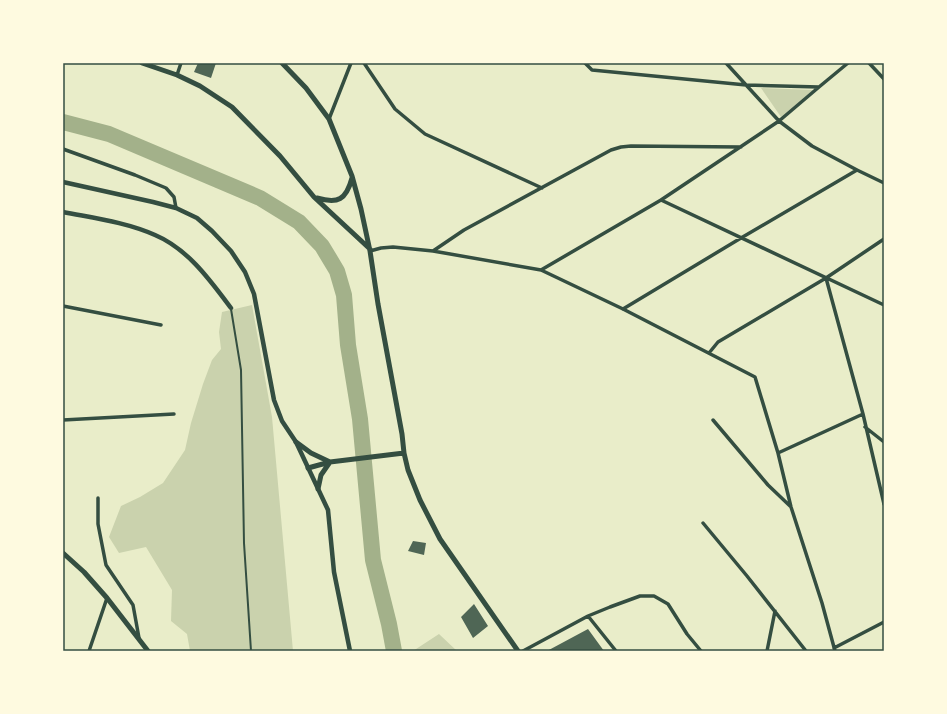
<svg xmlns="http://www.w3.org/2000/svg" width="947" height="714" viewBox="0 0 947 714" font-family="'Work Sans',sans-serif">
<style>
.green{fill:#cad2ad}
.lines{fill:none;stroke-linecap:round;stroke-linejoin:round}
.river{stroke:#a3b18a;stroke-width:16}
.building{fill:#4f6655}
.service{stroke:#344e41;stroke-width:2}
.minor{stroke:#344e41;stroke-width:3.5}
.tertiary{stroke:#344e41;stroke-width:4.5}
.secondary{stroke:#344e41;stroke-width:5}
.neatline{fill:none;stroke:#344e41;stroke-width:1.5}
</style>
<rect width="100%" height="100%" fill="#e9edc9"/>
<!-- green -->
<path class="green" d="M 761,88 L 813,90 L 781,117 Z
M 252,305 L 272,417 L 293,651 L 190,651 L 187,634 L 171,621 L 172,590 L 146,547 L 119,553 L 109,537 L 121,506 L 140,497 L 163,483 L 185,450 L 191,423 L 203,384 L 212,360 L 221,349 L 219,332 L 222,312 Z
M 439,634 L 457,651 L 413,651 Z"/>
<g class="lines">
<!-- river -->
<path class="river" d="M 63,122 L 109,134 L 260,198 L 299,222 L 322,246 L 337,271 L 344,295 L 348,345 L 360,419 L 373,560 L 389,624 L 394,651"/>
</g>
<!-- building -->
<path class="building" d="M 198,63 L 216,63 L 211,78 L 194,72 Z
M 413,541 L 426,543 L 424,555 L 408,551 Z
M 474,604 L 488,626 L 473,638 L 461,617 Z
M 588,629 L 604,651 L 547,651 Z"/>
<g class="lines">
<!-- service -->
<path class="service" d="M 231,309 L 241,370 L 244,543 L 251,651"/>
<!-- minor -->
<path class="minor" d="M 364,63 L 395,109 L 425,134 L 542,188
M 585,63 L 592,70 L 746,85 L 819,87 L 848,63
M 726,63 L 779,121 L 812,146 L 857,170 L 884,183
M 869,63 L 884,79
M 177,75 L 181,63
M 329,119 L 351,63
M 63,149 L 135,175 L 166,188 L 174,197 L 176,208
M 661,200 L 884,305
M 370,251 L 381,248 L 393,247 L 433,251 L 541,270 L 623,309 L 755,377 L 778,453 L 791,507 L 822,603 L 835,651
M 433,251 L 464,230 L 611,150 L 621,147 L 631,146 L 741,147
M 541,270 L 661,200 L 779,121 L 819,87
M 826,278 L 863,414 L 884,504
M 63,306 L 161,325
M 623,309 L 741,238 L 857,170
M 709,353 L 718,342 L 826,278 L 884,239
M 63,420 L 174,414
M 713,420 L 768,485 L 790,506
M 865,427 L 884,442
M 778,453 L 863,414
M 98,498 L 98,524 L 106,565 L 133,605 L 139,638
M 703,523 L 747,576 L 806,651
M 588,616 L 616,651
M 834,648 L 884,622
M 89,651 L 107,598
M 523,651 L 588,616 L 610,607 L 640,596 L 654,596 L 668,604 L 687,634 L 701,651
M 767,651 L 775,611"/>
<!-- tertiary -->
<path class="tertiary" d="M 63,182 L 153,202 L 176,208 L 197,218 L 212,231 L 231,251 L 245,272 L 254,294 L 274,400 L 282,421 L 296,442 L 328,510 L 334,572 L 350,651
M 63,212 C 93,218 126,222 155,235 C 188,249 210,280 231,308"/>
<!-- secondary -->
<path class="secondary" d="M 142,63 L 177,75 L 200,86 L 232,107 L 280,156 L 314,197 L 370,249
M 282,63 L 306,88 L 329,119 L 352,176 L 361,209 L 370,251 L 378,304 L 402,434 L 404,453 L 408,470 L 420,500 L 440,539 L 518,651
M 317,198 C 338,204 346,200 352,178
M 296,442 L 311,453 L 330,462 L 321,475 L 318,489
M 308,468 L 330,462 L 404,453
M 63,553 L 84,572 L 107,598 L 148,651"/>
</g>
<!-- border -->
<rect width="947" height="714" fill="none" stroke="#fefae0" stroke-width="128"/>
<rect x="64" y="64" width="819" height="586" class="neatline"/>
</svg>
